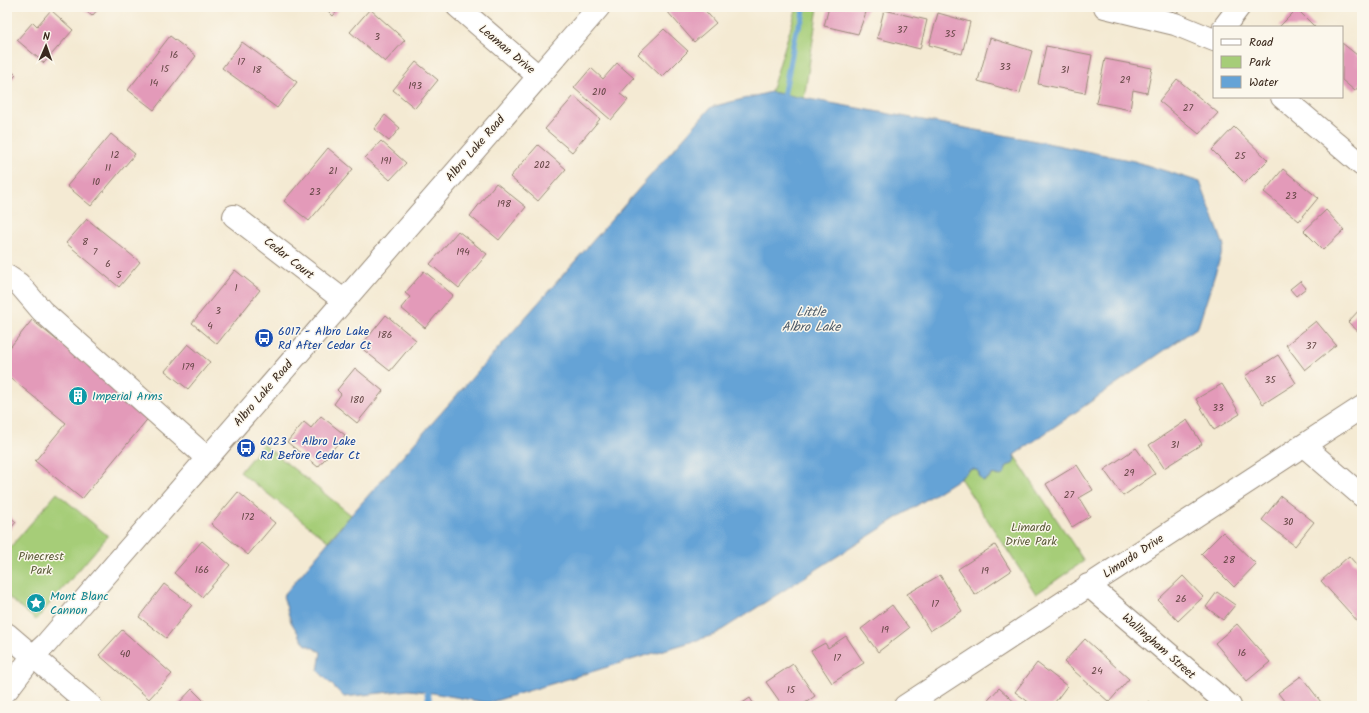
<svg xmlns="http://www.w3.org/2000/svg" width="1369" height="713" viewBox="0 0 1369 713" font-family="Kalam,sans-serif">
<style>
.green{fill:#a6cd78;stroke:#707c4b}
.water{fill:#65a3d6;stroke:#50667a}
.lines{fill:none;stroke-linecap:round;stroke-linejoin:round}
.stream{stroke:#65a3d6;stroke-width:6}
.building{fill:#e39ab9}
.minor-casing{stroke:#988a78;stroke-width:24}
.minor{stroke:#fff;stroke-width:22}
.labels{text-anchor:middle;stroke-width:3;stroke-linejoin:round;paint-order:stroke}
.number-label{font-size:10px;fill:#654645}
.street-label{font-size:12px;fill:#3b2a1e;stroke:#fbf7ec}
.transit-label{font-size:12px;fill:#164399;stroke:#fbf7ec;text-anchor:start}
.culture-label{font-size:12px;fill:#0d838f;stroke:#fbf7ec;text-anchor:start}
.park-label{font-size:12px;fill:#5b5b39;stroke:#fbf7ec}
.water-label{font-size:13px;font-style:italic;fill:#4c5a68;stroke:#fbf7ec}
</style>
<rect width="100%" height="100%" fill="#fbf7ec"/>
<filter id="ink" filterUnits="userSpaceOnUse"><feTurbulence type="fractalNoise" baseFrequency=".025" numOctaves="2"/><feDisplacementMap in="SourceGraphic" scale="8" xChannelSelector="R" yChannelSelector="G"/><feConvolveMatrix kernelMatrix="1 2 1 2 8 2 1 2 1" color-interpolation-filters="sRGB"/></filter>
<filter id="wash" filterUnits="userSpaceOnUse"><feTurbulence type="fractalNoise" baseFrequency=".012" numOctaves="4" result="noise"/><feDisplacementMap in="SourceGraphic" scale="16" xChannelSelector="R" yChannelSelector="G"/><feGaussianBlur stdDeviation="0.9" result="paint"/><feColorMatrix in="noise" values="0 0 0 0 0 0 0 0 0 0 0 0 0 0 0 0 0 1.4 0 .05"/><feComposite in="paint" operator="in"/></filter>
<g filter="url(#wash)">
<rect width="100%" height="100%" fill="#f4ead3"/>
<!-- green -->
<path class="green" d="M 797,7 L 818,7 L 804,99 L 771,92 Z
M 263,444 L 351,515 L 328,541 L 240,472 Z
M 1014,455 L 1084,561 L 1036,594 L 960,478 C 965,476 967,470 973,469 L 978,471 L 980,478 L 989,478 L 994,474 L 999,476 Z
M 57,493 L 108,536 L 36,620 L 7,596 L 7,551 Z"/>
<!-- water -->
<path class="water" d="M 771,92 L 1047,143 L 1134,161 L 1200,182 L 1224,246 L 1198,327 L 1014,455 L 1015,459 L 1013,464 L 1007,466 L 1004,474 L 1001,476 L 993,474 L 986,480 L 983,481 L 980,478 L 978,471 L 973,469 L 969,470 L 963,476 L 714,635 L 488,703 L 427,692 L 409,690 L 344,697 L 318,671 L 321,652 L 305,644 L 291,622 L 283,596 L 351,515 L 711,107 Z"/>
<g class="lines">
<!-- stream -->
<path class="stream" d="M 784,94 L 796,32 L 802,19 L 804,7
M 427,692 L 431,706"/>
</g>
<g id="blocks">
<!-- building -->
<path class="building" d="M 81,7 L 100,7 L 92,16 Z
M 324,7 L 341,7 L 333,16 Z
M 669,7 L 702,7 L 716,23 L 694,42 L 666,10 Z
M 829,7 L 868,7 L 858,34 L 824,26 Z
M 370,9 L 405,40 L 385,62 L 350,32 Z
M 1297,9 L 1315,27 L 1279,27 Z
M 51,10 L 73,30 L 44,63 L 17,40 L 33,22 L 37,26 Z
M 884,10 L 927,20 L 920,49 L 877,38 Z
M 938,13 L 970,22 L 962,54 L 929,45 Z
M 664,29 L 688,51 L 662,77 L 638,54 Z
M 170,36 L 196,56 L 154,110 L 128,90 Z
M 990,38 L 1032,51 L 1020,93 L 978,81 Z
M 242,42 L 297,82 L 277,108 L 222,68 Z
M 1342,43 L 1362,59 L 1362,81 L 1355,91 L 1342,80 Z
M 1046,46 L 1092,55 L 1085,93 L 1038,84 Z
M 1105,59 L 1152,68 L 1147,93 L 1133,90 L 1130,110 L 1096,103 Z
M 416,62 L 438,80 L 415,108 L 393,90 Z
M 617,63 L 634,78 L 620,94 L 628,100 L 611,120 L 574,88 L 591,68 L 603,79 Z
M 7,67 L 16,75 L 7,85 Z
M 1177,79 L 1218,113 L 1199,134 L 1159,101 Z
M 574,96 L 600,119 L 572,152 L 545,129 Z
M 385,115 L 400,128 L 389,141 L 374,129 Z
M 1234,127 L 1268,160 L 1245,183 L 1212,150 Z
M 111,134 L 135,154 L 91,206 L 67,186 Z
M 381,141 L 406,163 L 390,180 L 365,158 Z
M 538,145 L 566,169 L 538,201 L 510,177 Z
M 328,148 L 353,169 L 309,221 L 284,201 Z
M 1283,169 L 1318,198 L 1299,221 L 1264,192 Z
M 496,183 L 526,207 L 499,240 L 470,216 Z
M 1326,210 L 1344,230 L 1323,250 L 1304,231 Z
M 87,219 L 140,262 L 119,287 L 66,243 Z
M 458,231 L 487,254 L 459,288 L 430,264 Z
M 235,270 L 260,290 L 217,344 L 192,323 Z
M 424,271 L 453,295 L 425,328 L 401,308 L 410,297 L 405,293 Z
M 1300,281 L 1306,288 L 1296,296 L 1290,289 Z
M 1362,307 L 1362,335 L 1348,322 Z
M 386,315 L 416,340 L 390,371 L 360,347 Z
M 32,320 L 150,416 L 82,499 L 35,461 L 66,423 L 7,375 L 7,351 Z
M 1316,321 L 1336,345 L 1305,370 L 1286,345 Z
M 188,344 L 210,362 L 188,389 L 165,371 Z
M 1278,355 L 1296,383 L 1263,404 L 1245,376 Z
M 355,368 L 383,391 L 357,423 L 334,404 L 341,394 L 337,390 Z
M 1222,384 L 1240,414 L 1214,430 L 1196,399 Z
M 321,416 L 345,435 L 318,467 L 287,442 L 304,422 L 311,428 Z
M 1187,420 L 1202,444 L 1164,468 L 1149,445 Z
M 1136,448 L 1155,474 L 1123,496 L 1104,470 Z
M 1077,465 L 1093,490 L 1079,498 L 1090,516 L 1072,527 L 1046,484 Z
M 238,492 L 275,523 L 248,555 L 211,524 Z
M 1281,496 L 1314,522 L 1295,546 L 1262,520 Z
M 7,514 L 16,522 L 7,533 Z
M 1223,532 L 1256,564 L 1234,587 L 1201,554 Z
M 202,541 L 230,565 L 202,597 L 174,573 Z
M 995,545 L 1011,571 L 975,595 L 958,569 Z
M 1349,556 L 1362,571 L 1362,623 L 1360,624 L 1321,581 Z
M 940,575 L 962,611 L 930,631 L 907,594 Z
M 1183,576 L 1203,597 L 1178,621 L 1158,600 Z
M 164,584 L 192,605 L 166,638 L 139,617 Z
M 1217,592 L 1235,605 L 1223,620 L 1206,607 Z
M 892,605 L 909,628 L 878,652 L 861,629 Z
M 1237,624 L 1270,662 L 1247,681 L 1215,643 Z
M 122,630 L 172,674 L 149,699 L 99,655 Z
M 846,636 L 864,663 L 832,683 L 811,651 L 825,643 L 828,648 Z
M 1085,639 L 1129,679 L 1109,702 L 1064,662 Z
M 1037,663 L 1067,686 L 1052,706 L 1034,706 L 1015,692 Z
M 793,664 L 815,696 L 801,706 L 783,706 L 766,682 Z
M 1301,676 L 1324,706 L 1288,706 L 1278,693 Z
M 999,688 L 1019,706 L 983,706 Z
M 192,689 L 209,706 L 176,706 Z
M 750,698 L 755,706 L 738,706 Z
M 1149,701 L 1152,706 L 1143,706 Z"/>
</g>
</g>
<g filter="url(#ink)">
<use href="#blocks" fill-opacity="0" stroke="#988a78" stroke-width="1"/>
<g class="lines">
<!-- minor casing -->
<g class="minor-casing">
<path id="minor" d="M 458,7 L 538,76
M 1105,7 L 1175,24 L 1214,40
M 1224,27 L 1239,7
M 1282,97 L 1362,165
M 234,216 L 343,300
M 7,276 L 19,284 L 42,311 L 207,458
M 1304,446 L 1362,496
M 1088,585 L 1230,706
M 7,634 L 91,706
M 7,690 L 33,656 L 46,644 L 599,7
M 905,706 L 1362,407"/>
</g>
<!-- minor -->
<use href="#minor" class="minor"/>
</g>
</g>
<!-- icons -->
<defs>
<g id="bus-disc" transform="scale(1)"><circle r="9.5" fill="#1a4fb4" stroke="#fbf7ec"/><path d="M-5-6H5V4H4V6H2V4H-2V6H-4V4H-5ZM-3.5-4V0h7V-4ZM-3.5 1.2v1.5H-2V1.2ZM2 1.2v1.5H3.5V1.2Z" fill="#fff"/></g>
<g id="building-disc" transform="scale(1)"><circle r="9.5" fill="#0f9aa8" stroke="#fbf7ec"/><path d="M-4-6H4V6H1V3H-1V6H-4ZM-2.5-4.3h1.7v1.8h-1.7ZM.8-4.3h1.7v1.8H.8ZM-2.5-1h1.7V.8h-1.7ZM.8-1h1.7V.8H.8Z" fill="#fff"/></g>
<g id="sight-disc" transform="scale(1)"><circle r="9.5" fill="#0f9aa8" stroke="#fbf7ec"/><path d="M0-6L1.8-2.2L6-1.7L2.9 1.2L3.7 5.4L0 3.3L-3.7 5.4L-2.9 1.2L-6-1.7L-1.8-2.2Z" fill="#fff"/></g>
</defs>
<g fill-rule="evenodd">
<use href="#bus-disc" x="264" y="338"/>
<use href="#building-disc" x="78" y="396"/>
<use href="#bus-disc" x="246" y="448"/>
<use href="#sight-disc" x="36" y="603"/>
</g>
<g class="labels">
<!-- number labels -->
<g class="number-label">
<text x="902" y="33">37</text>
<text x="950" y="37">35</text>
<text x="377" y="40">3</text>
<text x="174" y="58">16</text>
<text x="241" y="65">17</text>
<text x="1005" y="70">33</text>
<text x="165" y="72">15</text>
<text x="257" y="73">18</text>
<text x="1065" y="73">31</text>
<text x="1125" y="83">29</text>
<text x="154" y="86">14</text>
<text x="415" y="89">193</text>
<text x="599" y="95">210</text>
<text x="1188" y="111">27</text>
<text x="115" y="158">12</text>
<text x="1240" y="159">25</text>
<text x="386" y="164">191</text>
<text x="542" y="168">202</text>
<text x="108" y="171">11</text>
<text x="333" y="174">21</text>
<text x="96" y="185">10</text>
<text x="315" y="195">23</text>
<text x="1291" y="199">23</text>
<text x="504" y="207">198</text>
<text x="85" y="245">8</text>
<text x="95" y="255">7</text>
<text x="463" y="255">194</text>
<text x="108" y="267">6</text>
<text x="119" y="278">5</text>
<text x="236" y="291">1</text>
<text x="218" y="314">3</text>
<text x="210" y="329">4</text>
<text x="385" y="338">186</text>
<text x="1311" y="349">37</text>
<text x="188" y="370">179</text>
<text x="1270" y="383">35</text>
<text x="357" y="403">180</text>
<text x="1218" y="411">33</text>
<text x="1175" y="448">31</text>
<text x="1129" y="476">29</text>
<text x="1069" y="498">27</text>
<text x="248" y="520">172</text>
<text x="1288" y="525">30</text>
<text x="1229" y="563">28</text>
<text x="202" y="573">166</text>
<text x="985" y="574">19</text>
<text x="1181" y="602">26</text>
<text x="935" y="607">17</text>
<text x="885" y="633">19</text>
<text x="1242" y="656">16</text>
<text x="125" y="657">40</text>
<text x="837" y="661">17</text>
<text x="1097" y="674">24</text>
<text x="791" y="693">15</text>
</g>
<!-- street labels -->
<g class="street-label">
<text transform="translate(507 49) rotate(40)" y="4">Leaman Drive</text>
<text transform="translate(475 148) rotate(-49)" y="4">Albro Lake Road</text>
<text transform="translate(289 258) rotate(38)" y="4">Cedar Court</text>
<text transform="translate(263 393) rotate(-49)" y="4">Albro Lake Road</text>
<text transform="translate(1133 556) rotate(-33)" y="4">Limardo Drive</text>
<text transform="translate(1159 646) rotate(41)" y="4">Wallingham Street</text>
</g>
<!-- transit labels -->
<g class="transit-label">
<text x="278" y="335">6017 - Albro Lake<tspan x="278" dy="14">Rd After Cedar Ct</tspan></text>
<text x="260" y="445">6023 - Albro Lake<tspan x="260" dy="14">Rd Before Cedar Ct</tspan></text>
</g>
<!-- culture labels -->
<g class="culture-label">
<text x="92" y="400">Imperial Arms</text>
<text x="50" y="600">Mont Blanc<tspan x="50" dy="14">Cannon</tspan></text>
</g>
<!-- park labels -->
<g class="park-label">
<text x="1031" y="531">Limardo<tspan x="1031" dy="14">Drive Park</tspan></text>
<text x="41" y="560">Pinecrest<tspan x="41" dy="14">Park</tspan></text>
</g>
<!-- water labels -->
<g class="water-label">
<text x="811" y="316">Little<tspan x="811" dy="15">Albro Lake</tspan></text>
</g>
</g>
<!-- margin -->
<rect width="1369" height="713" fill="none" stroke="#fbf7ec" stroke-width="24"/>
<!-- legend -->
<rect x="1213" y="26" width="130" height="72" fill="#fbf7ec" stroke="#aea59a"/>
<rect x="1221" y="39" width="20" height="6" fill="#ffffff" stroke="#aea59a"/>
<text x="1249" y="46" font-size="12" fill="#3b2a1e">Road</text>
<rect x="1221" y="56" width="20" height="12" fill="#a6cd78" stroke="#aea59a"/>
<text x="1249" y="66" font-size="12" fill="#3b2a1e">Park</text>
<rect x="1221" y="76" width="20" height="12" fill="#65a3d6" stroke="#aea59a"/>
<text x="1249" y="86" font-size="12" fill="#3b2a1e">Water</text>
<!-- north arrow -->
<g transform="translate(46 46) rotate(2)" stroke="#fbf7ec" stroke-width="3" paint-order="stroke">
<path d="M0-3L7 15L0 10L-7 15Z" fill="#3b2a1e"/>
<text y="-6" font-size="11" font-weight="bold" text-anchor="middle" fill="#3b2a1e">N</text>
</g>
</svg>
